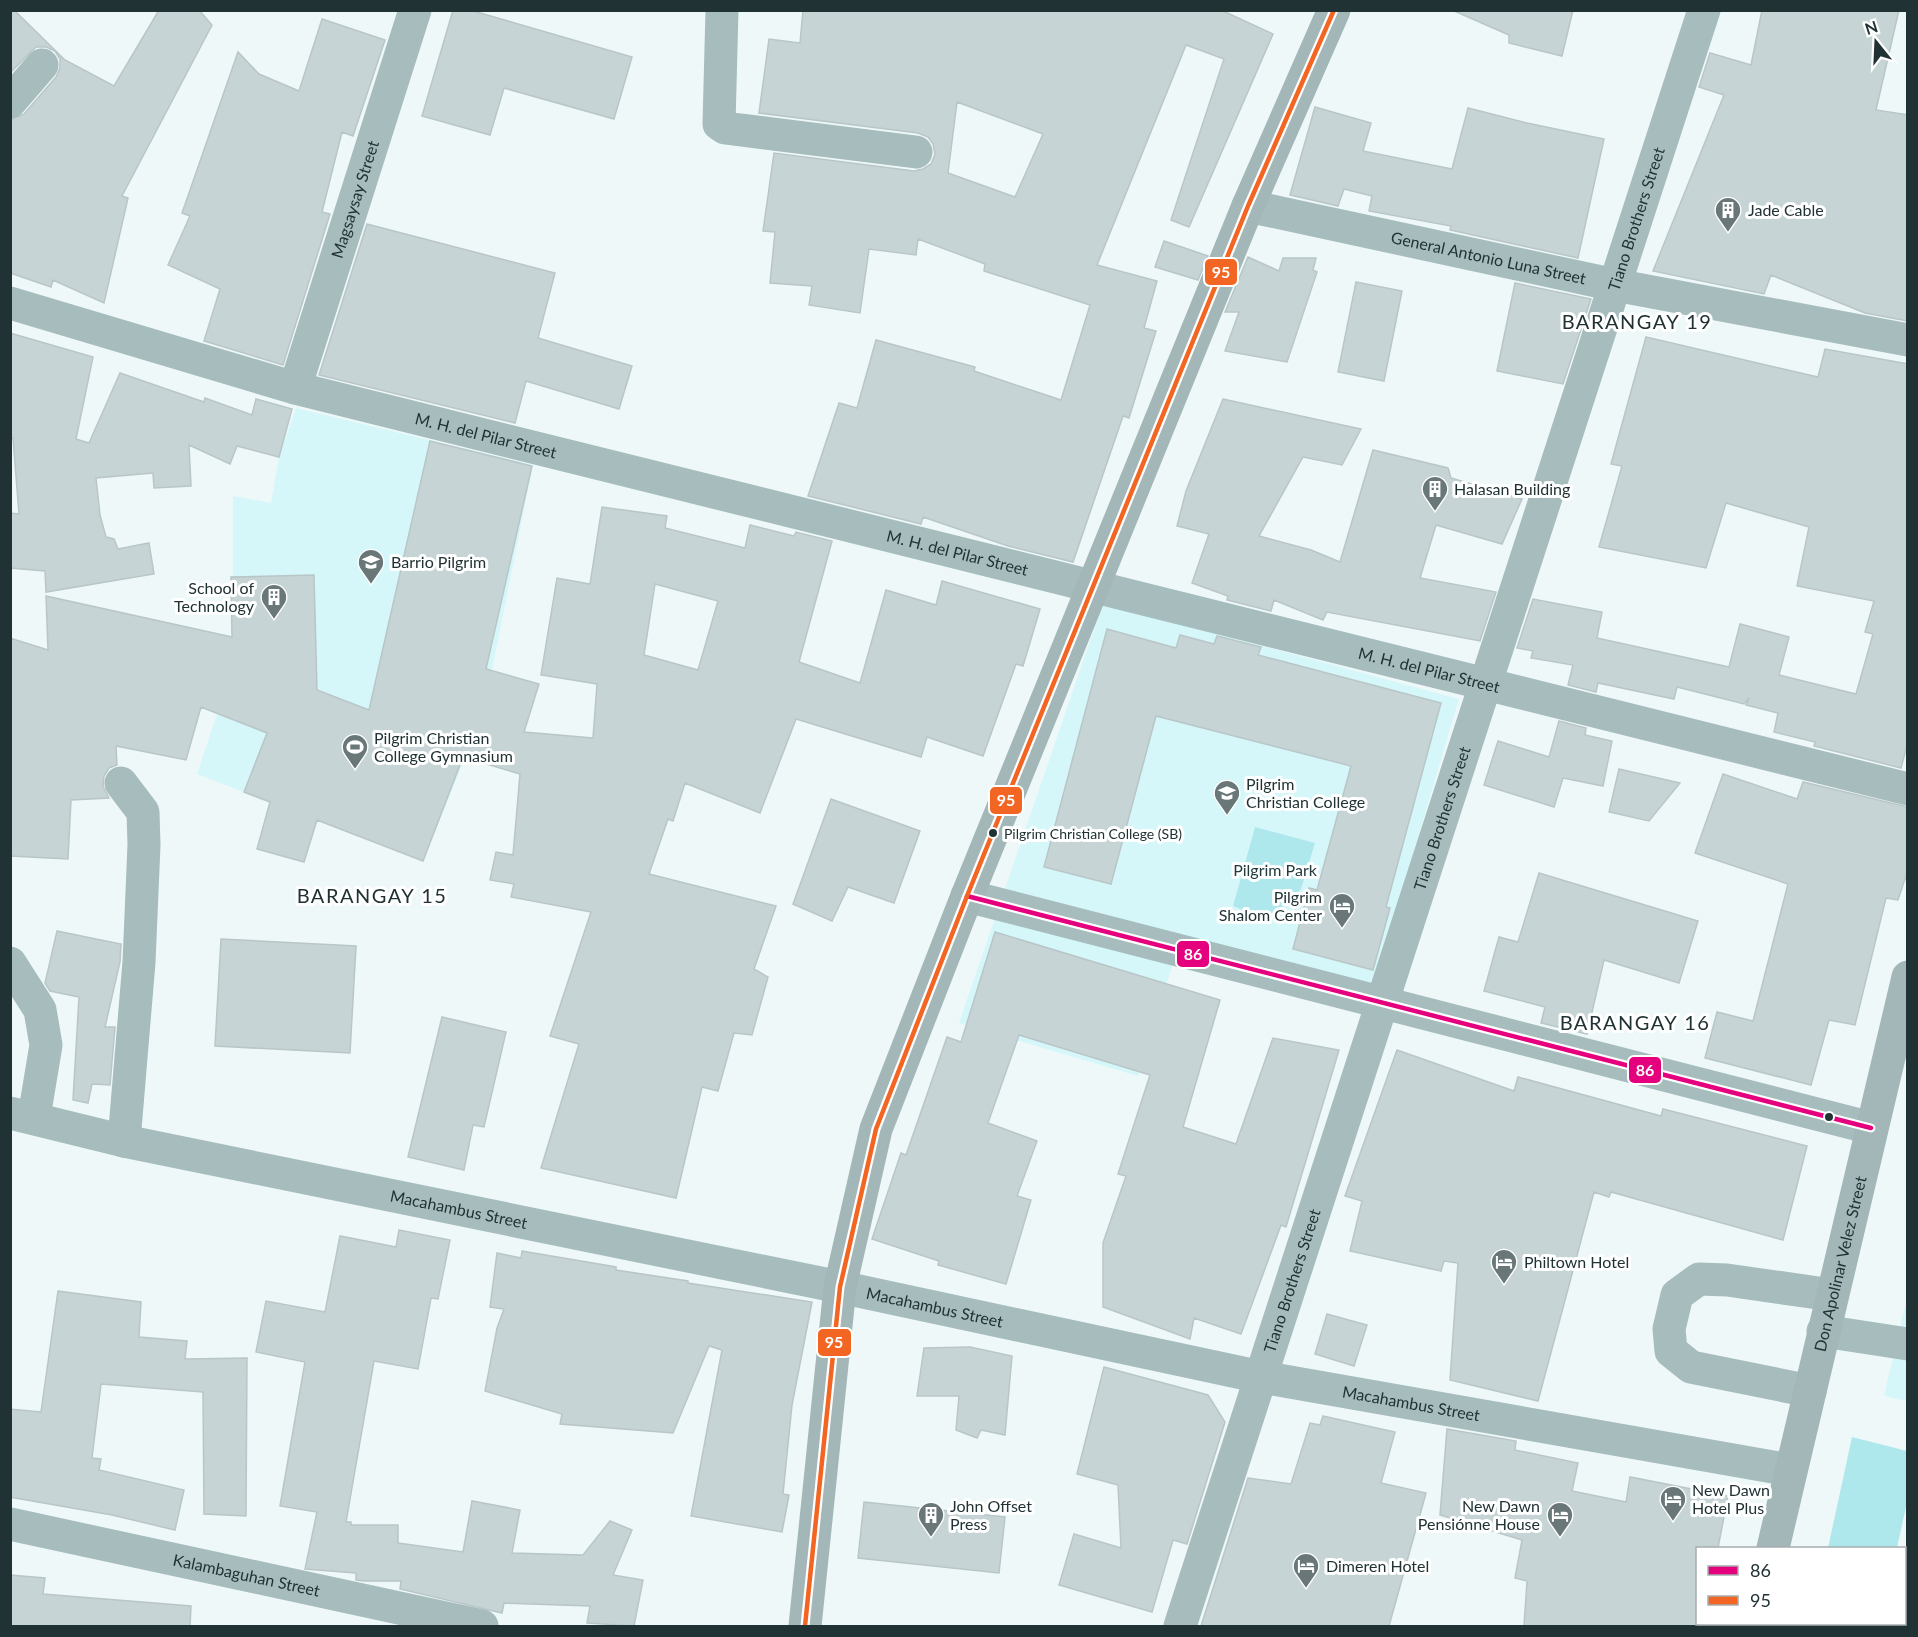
<svg xmlns="http://www.w3.org/2000/svg" width="1918" height="1637" viewBox="0 0 1918 1637" font-family="Lato,sans-serif">
<style>
.built{fill:#d5f7fa}
.green{fill:#afe8ec}
.building{fill:#c7d4d5;stroke:#b9c6c7;stroke-width:1.5;fill-rule:evenodd}
.lines{fill:none;stroke-linecap:round;stroke-linejoin:round}
.minor{stroke:#a6bcbd;stroke-width:33}
.major{stroke:#a3b7b8;stroke-width:33}
.bus-1-casing{stroke:#fff;stroke-width:9}
.bus-2-casing{stroke:#fff;stroke-width:9}
.bus-1{stroke:#e5007d;stroke-width:4.5}
.bus-2{stroke:#f26522;stroke-width:4.5}
.bus-dot{fill:#213234;stroke:#fff;stroke-width:2}
.labels{text-anchor:middle;stroke-width:6;stroke-linejoin:round;paint-order:stroke}
.bus-label{font-size:14px;fill:#213234;stroke:#fff;text-anchor:start}
.street-label{font-size:16px;fill:#213234;stroke:#fff}
.poi-label{font-size:16px;fill:#213234;stroke:#fff;text-anchor:start}
.park-label{font-size:16px;fill:#213a3c;stroke:#fff}
.quarter-label{font-size:20px;letter-spacing:1.5px;fill:#213234;stroke:#fff}
.line-badge{stroke:#fff;stroke-width:2}
.badge-label{font-size:16px;text-anchor:middle;font-weight:bold;fill:#fff}
</style>
<rect width="100%" height="100%" fill="#eef8f9"/>
<!-- built -->
<path class="built" d="M 296,408 L 533,465 L 492,670 L 539,684 L 512,772 L 465,758 L 423,861 L 197,774 L 233,666 L 233,496 L 271,503 L 279,457 Z
M 1103,603 L 1459,699 L 1374,986 L 1182,934 L 1138,1076 L 959,1023 Z
M 1907,1298 L 1907,1401 L 1884,1396 Z"/>
<!-- green -->
<path class="green" d="M 1255,827 L 1315,843 L 1301,889 L 1268,920 L 1233,906 Z
M 1852,1437 L 1907,1451 L 1907,1502 L 1897,1548 L 1828,1548 Z
M 1812,1624 L 1879,1624 L 1878,1626 L 1811,1626 Z"/>
<!-- building -->
<path class="building" d="M 10,10 L 14,10 L 65,60 L 114,86 L 159,10 L 199,10 L 212,25 L 122,196 L 128,198 L 104,303 L 53,280 L 51,287 L 10,273 L 10,120 L 24,114 L 56,77 L 60,68 L 60,59 L 55,51 L 46,47 L 36,47 L 10,73 Z
M 453,10 L 470,10 L 632,57 L 614,119 L 504,88 L 490,135 L 422,116 Z
M 803,10 L 1221,10 L 1273,34 L 1189,227 L 1171,220 L 1224,59 L 1186,45 L 1097,265 L 1157,281 L 1144,328 L 1156,331 L 1129,418 L 1123,416 L 1073,562 L 1008,546 L 923,517 L 921,524 L 808,496 L 839,403 L 857,408 L 876,340 L 975,367 L 974,371 L 1061,400 L 1090,305 L 984,271 L 985,264 L 918,239 L 916,255 L 869,249 L 860,313 L 809,305 L 812,286 L 770,283 L 775,232 L 763,231 L 774,153 L 914,171 L 923,169 L 931,164 L 935,154 L 933,144 L 928,137 L 918,133 L 759,113 L 769,39 L 800,43 ZM 957,102 L 1043,134 L 1015,197 L 948,173 Z
M 1452,10 L 1573,10 L 1562,56 L 1509,43 L 1509,35 Z
M 1762,10 L 1899,10 L 1876,110 L 1908,115 L 1908,321 L 1865,313 L 1771,275 L 1764,294 L 1653,271 L 1724,95 L 1699,87 L 1710,53 L 1751,65 Z
M 322,19 L 385,40 L 353,136 L 342,132 L 322,212 L 330,214 L 283,365 L 204,341 L 220,289 L 168,265 L 190,216 L 182,213 L 238,52 L 259,74 L 299,91 Z
M 1315,107 L 1371,123 L 1363,151 L 1452,169 L 1468,108 L 1527,123 L 1604,139 L 1578,258 L 1450,230 L 1451,226 L 1369,211 L 1372,196 L 1344,189 L 1338,206 L 1290,195 Z
M 367,224 L 555,273 L 538,338 L 632,366 L 619,409 L 526,381 L 515,423 L 319,375 Z
M 1164,241 L 1208,256 L 1198,280 L 1155,267 Z
M 1248,257 L 1279,271 L 1283,258 L 1316,258 L 1313,270 L 1317,272 L 1287,362 L 1225,351 L 1239,312 L 1225,312 Z
M 1356,282 L 1402,291 L 1384,381 L 1338,372 Z
M 1515,283 L 1591,299 L 1563,384 L 1497,371 Z
M 10,333 L 93,357 L 76,439 L 89,443 L 120,373 L 204,402 L 205,398 L 252,415 L 256,399 L 292,409 L 279,457 L 237,446 L 230,464 L 189,445 L 191,486 L 154,488 L 153,473 L 96,478 L 100,515 L 106,537 L 114,539 L 118,549 L 149,543 L 154,574 L 46,592 L 45,571 L 10,568 L 10,513 L 19,514 L 13,438 L 10,438 Z
M 1646,337 L 1818,377 L 1825,349 L 1908,364 L 1908,742 L 1901,768 L 1814,746 L 1815,742 L 1774,732 L 1778,713 L 1746,705 L 1749,698 L 1744,704 L 1677,687 L 1674,699 L 1598,683 L 1596,692 L 1568,685 L 1573,665 L 1531,658 L 1533,651 L 1517,648 L 1533,599 L 1602,612 L 1597,638 L 1729,667 L 1740,624 L 1789,637 L 1779,675 L 1856,694 L 1873,634 L 1865,632 L 1874,601 L 1797,586 L 1809,527 L 1726,503 L 1706,568 L 1599,547 L 1622,466 L 1611,464 Z
M 1223,399 L 1361,429 L 1342,465 L 1303,457 L 1259,536 L 1311,550 L 1340,562 L 1373,450 L 1448,468 L 1451,478 L 1522,499 L 1502,544 L 1436,525 L 1420,578 L 1496,592 L 1480,641 L 1327,612 L 1323,620 L 1274,600 L 1271,611 L 1227,600 L 1228,596 L 1192,583 L 1209,534 L 1177,526 L 1186,491 Z
M 430,441 L 532,466 L 486,669 L 539,684 L 524,732 L 593,738 L 597,684 L 541,675 L 557,578 L 590,584 L 602,507 L 667,516 L 665,528 L 745,548 L 750,525 L 794,536 L 796,532 L 832,541 L 799,662 L 860,683 L 886,590 L 936,605 L 942,581 L 1040,609 L 1023,666 L 1016,664 L 983,756 L 927,737 L 921,757 L 796,719 L 760,813 L 685,783 L 673,821 L 668,819 L 649,874 L 776,906 L 754,969 L 768,977 L 752,1035 L 734,1033 L 718,1091 L 702,1087 L 676,1198 L 541,1168 L 579,1044 L 550,1036 L 591,912 L 511,897 L 514,884 L 490,880 L 496,852 L 513,855 L 520,774 L 463,757 L 423,861 L 317,820 L 304,862 L 257,849 L 270,802 L 244,792 L 267,733 L 201,707 L 186,760 L 116,746 L 117,765 L 109,768 L 104,776 L 103,786 L 109,798 L 71,800 L 68,859 L 10,856 L 10,638 L 48,650 L 46,596 L 232,637 L 231,577 L 314,575 L 317,690 L 369,710 ZM 655,584 L 718,601 L 698,670 L 644,655 Z
M 1107,629 L 1176,648 L 1180,635 L 1214,644 L 1217,636 L 1261,647 L 1258,655 L 1441,703 L 1386,907 L 1390,908 L 1373,970 L 1293,949 L 1309,888 L 1317,890 L 1351,766 L 1156,716 L 1111,884 L 1044,867 Z
M 1559,721 L 1586,728 L 1585,735 L 1612,741 L 1603,786 L 1563,778 L 1554,807 L 1484,785 L 1498,741 L 1549,757 Z
M 1619,769 L 1680,783 L 1649,821 L 1609,812 Z
M 1723,774 L 1797,799 L 1803,782 L 1908,807 L 1908,870 L 1898,900 L 1886,898 L 1855,1025 L 1829,1020 L 1811,1085 L 1705,1058 L 1717,1012 L 1753,1021 L 1788,884 L 1695,853 Z
M 831,799 L 920,831 L 894,903 L 848,887 L 832,921 L 793,904 Z
M 1539,873 L 1698,921 L 1679,983 L 1604,960 L 1587,1034 L 1541,1023 L 1545,1007 L 1484,991 L 1499,937 L 1518,942 Z
M 57,931 L 121,944 L 120,962 L 105,1027 L 115,1027 L 110,1085 L 92,1084 L 88,1103 L 73,1100 L 79,997 L 50,991 L 45,983 Z
M 995,932 L 1220,1000 L 1183,1127 L 1236,1144 L 1273,1038 L 1339,1050 L 1286,1227 L 1281,1225 L 1241,1334 L 1194,1318 L 1190,1339 L 1103,1307 L 1103,1243 L 1126,1176 L 1118,1174 L 1150,1075 L 1019,1035 L 988,1123 L 1037,1141 L 1017,1196 L 1031,1200 L 1006,1284 L 938,1265 L 939,1261 L 872,1239 L 901,1153 L 906,1155 L 947,1037 L 961,1042 Z
M 221,939 L 356,946 L 350,1053 L 215,1046 Z
M 442,1017 L 506,1032 L 484,1127 L 473,1125 L 464,1170 L 408,1157 Z
M 1397,1050 L 1514,1091 L 1518,1077 L 1661,1116 L 1663,1109 L 1807,1146 L 1783,1240 L 1611,1192 L 1609,1197 L 1594,1192 L 1538,1401 L 1450,1380 L 1458,1263 L 1444,1261 L 1441,1271 L 1350,1251 L 1362,1201 L 1345,1196 Z
M 399,1230 L 450,1240 L 438,1299 L 431,1298 L 418,1369 L 374,1361 L 346,1522 L 351,1522 L 351,1525 L 398,1525 L 398,1543 L 463,1552 L 472,1501 L 520,1510 L 512,1553 L 583,1555 L 610,1521 L 632,1530 L 613,1575 L 643,1580 L 634,1626 L 587,1623 L 590,1606 L 504,1603 L 502,1613 L 400,1589 L 401,1581 L 364,1581 L 356,1580 L 356,1573 L 305,1569 L 317,1512 L 280,1506 L 305,1362 L 256,1352 L 266,1301 L 325,1312 L 340,1236 L 396,1247 Z
M 522,1251 L 616,1267 L 616,1270 L 688,1281 L 688,1283 L 812,1302 L 792,1405 L 783,1494 L 789,1495 L 782,1532 L 691,1516 L 722,1350 L 709,1346 L 673,1433 L 560,1424 L 562,1414 L 485,1391 L 497,1328 L 504,1309 L 490,1307 L 497,1253 L 521,1258 Z
M 58,1291 L 141,1302 L 139,1337 L 187,1341 L 185,1359 L 247,1358 L 246,1516 L 204,1514 L 203,1392 L 101,1384 L 92,1458 L 101,1459 L 99,1470 L 184,1490 L 175,1530 L 112,1515 L 10,1497 L 10,1409 L 41,1412 Z
M 1327,1314 L 1367,1325 L 1354,1366 L 1315,1354 Z
M 970,1347 L 1012,1356 L 1005,1435 L 981,1430 L 977,1438 L 956,1430 L 959,1396 L 917,1396 L 924,1348 Z
M 1104,1367 L 1208,1395 L 1225,1422 L 1187,1544 L 1173,1540 L 1152,1612 L 1059,1585 L 1074,1534 L 1121,1548 L 1118,1485 L 1077,1474 Z
M 1323,1416 L 1395,1432 L 1381,1483 L 1426,1493 L 1389,1626 L 1201,1626 L 1248,1478 L 1291,1484 L 1310,1423 L 1320,1425 Z
M 1447,1429 L 1516,1441 L 1515,1450 L 1578,1463 L 1572,1491 L 1626,1502 L 1630,1477 L 1728,1496 L 1718,1548 L 1698,1548 L 1698,1626 L 1524,1626 L 1527,1581 L 1515,1578 L 1522,1540 L 1440,1515 Z
M 864,1502 L 1005,1517 L 999,1573 L 858,1558 Z
M 10,1575 L 45,1578 L 43,1594 L 191,1606 L 190,1626 L 10,1626 Z"/>
<g class="lines">
<!-- minor -->
<g class="minor">
<path d="M 722,10 L 719,124 L 725,128 L 916,152"/>
<path d="M 10,102 L 42,65"/>
<path id="s1" d="M 1248,206 L 1615,285 L 1908,340"/>
<path id="s2" d="M 10,303 L 295,388 L 1908,789"/>
<path id="s3" d="M 295,388 L 415,10"/>
<path d="M 121,783 L 143,812 L 144,845 L 139,962 L 124,1141"/>
<path d="M 967,896 L 1871,1128"/>
<path d="M 10,963 L 40,1010 L 46,1045 L 34,1117"/>
<path id="s4" d="M 10,1113 L 124,1141 L 840,1287 L 1261,1377 L 1790,1470"/>
<path d="M 1823,1331 L 1908,1344"/>
<path d="M 1810,1391 L 1691,1367 L 1671,1351 L 1669,1329 L 1677,1295 L 1699,1279 L 1727,1280 L 1832,1295"/>
<path id="s5" d="M 10,1524 L 482,1626"/>
<path id="s6" d="M 1180,1626 L 1704,10"/>
</g>
<!-- major -->
<g class="major">
<path id="s7" d="M 1773,1548 L 1908,977"/>
<path d="M 805,1626 L 840,1287 L 876,1129 L 967,896 L 1248,206 L 1334,10"/>
<path d="M 1755,1626 L 1756,1624"/>
</g>
<!-- bus-1 casing -->
<g class="bus-1-casing">
<path id="bus-1" d="M 967,896 L 1871,1128"/>
</g>
<!-- bus-2 casing -->
<g class="bus-2-casing">
<path id="bus-2" d="M 805,1626 L 840,1287 L 876,1129 L 967,896 L 1248,206 L 1334,10"/>
</g>
<!-- bus-1 -->
<use href="#bus-1" class="bus-1"/>
<!-- bus-2 -->
<use href="#bus-2" class="bus-2"/>
</g>
<!-- icons -->
<defs>
<g id="building-pin" transform="scale(1.35)"><path d="M0 17L-7.5 6A9.5 9.5 0 1 1 7.5 6Z" fill="#697779" stroke="#fff"/><path d="M-4-6H4V6H1V3H-1V6H-4ZM-2.5-4.3h1.7v1.8h-1.7ZM.8-4.3h1.7v1.8H.8ZM-2.5-1h1.7V.8h-1.7ZM.8-1h1.7V.8H.8Z" fill="#fff"/></g>
<g id="university-pin" transform="scale(1.35)"><path d="M0 17L-7.5 6A9.5 9.5 0 1 1 7.5 6Z" fill="#697779" stroke="#fff"/><path d="M0-5L7-2L0 1L-7-2ZM-4 1L0 2.5L4 1V4Q0 6-4 4Z" fill="#fff"/></g>
<g id="stadium-pin" transform="scale(1.35)"><path d="M0 17L-7.5 6A9.5 9.5 0 1 1 7.5 6Z" fill="#697779" stroke="#fff"/><path d="M0-5a6.5 5 0 1 0 0 10a6.5 5 0 1 0 0-10ZM-3.5-1.8h7v3.6h-7Z" fill="#fff"/></g>
<g id="hotel-pin" transform="scale(1.35)"><path d="M0 17L-7.5 6A9.5 9.5 0 1 1 7.5 6Z" fill="#697779" stroke="#fff"/><path d="M-6-4.5h1.5V1H6V5H4.5V3h-9V5H-6ZM-4 0a1.8 1.8 0 1 1 3.6 0ZM.5 0V-2.5h3Q6-2.5 6 0Z" fill="#fff"/></g>
</defs>
<g fill-rule="evenodd">
<use href="#building-pin" x="1728" y="210"/>
<use href="#building-pin" x="1435" y="489"/>
<use href="#university-pin" x="371" y="562"/>
<use href="#building-pin" x="274" y="597"/>
<use href="#stadium-pin" x="355" y="747"/>
<use href="#university-pin" x="1227" y="793"/>
<use href="#hotel-pin" x="1342" y="906"/>
<use href="#hotel-pin" x="1504" y="1262"/>
<use href="#hotel-pin" x="1673" y="1499"/>
<use href="#building-pin" x="931" y="1515"/>
<use href="#hotel-pin" x="1560" y="1515"/>
<use href="#hotel-pin" x="1306" y="1566"/>
</g>
<!-- markers -->
<g class="bus-dot">
<circle cx="993" cy="833" r="5"/>
<circle cx="1829" cy="1117" r="5"/>
</g>
<g class="labels">
<!-- bus labels -->
<g class="bus-label">
<text x="1004" y="839">Pilgrim Christian College (SB)</text>
</g>
<!-- street labels -->
<g class="street-label">
<text dy="6" stroke="none"><textPath href="#s3" startOffset="198">Magsaysay Street</textPath></text>
<text dy="6" stroke="none"><textPath href="#s6" startOffset="1479">Tiano Brothers Street</textPath></text>
<text dy="6" stroke="none"><textPath href="#s1" startOffset="246">General Antonio Luna Street</textPath></text>
<text dy="6" stroke="none"><textPath href="#s2" startOffset="494">M. H. del Pilar Street</textPath></text>
<text dy="6" stroke="none"><textPath href="#s2" startOffset="980">M. H. del Pilar Street</textPath></text>
<text dy="6" stroke="none"><textPath href="#s2" startOffset="1466">M. H. del Pilar Street</textPath></text>
<text dy="6" stroke="none"><textPath href="#s6" startOffset="849">Tiano Brothers Street</textPath></text>
<text dy="6" stroke="none"><textPath href="#s4" startOffset="459">Macahambus Street</textPath></text>
<text dy="6" stroke="none"><textPath href="#s7" startOffset="292">Don Apolinar Velez Street</textPath></text>
<text dy="6" stroke="none"><textPath href="#s6" startOffset="363">Tiano Brothers Street</textPath></text>
<text dy="6" stroke="none"><textPath href="#s4" startOffset="945">Macahambus Street</textPath></text>
<text dy="6" stroke="none"><textPath href="#s4" startOffset="1431">Macahambus Street</textPath></text>
<text dy="6" stroke="none"><textPath href="#s5" startOffset="242">Kalambaguhan Street</textPath></text>
</g>
<!-- poi labels -->
<g class="poi-label">
<text x="1748" y="216">Jade Cable</text>
<text x="1454" y="495">Halasan Building</text>
<text x="391" y="568">Barrio Pilgrim</text>
<text x="254" y="594" text-anchor="end">School of<tspan x="254" dy="18">Technology</tspan></text>
<text x="374" y="744">Pilgrim Christian<tspan x="374" dy="18">College Gymnasium</tspan></text>
<text x="1246" y="790">Pilgrim<tspan x="1246" dy="18">Christian College</tspan></text>
<text x="1322" y="903" text-anchor="end">Pilgrim<tspan x="1322" dy="18">Shalom Center</tspan></text>
<text x="1524" y="1268">Philtown Hotel</text>
<text x="1692" y="1496">New Dawn<tspan x="1692" dy="18">Hotel Plus</tspan></text>
<text x="950" y="1512">John Offset<tspan x="950" dy="18">Press</tspan></text>
<text x="1540" y="1512" text-anchor="end">New Dawn<tspan x="1540" dy="18">Pensiónne House</tspan></text>
<text x="1326" y="1572">Dimeren Hotel</text>
</g>
<!-- park labels -->
<g class="park-label">
<text x="1275" y="876">Pilgrim Park</text>
</g>
<!-- quarter labels -->
<g class="quarter-label">
<text x="1637" y="329">BARANGAY 19</text>
<text x="372" y="903">BARANGAY 15</text>
<text x="1635" y="1030">BARANGAY 16</text>
</g>
</g>
<g class="line-badge">
<rect x="1204" y="258" width="34" height="28" rx="6" fill="#f26522"/>
<rect x="989" y="786" width="34" height="29" rx="6" fill="#f26522"/>
<rect x="1176" y="940" width="34" height="28" rx="6" fill="#e5007d"/>
<rect x="1628" y="1056" width="34" height="28" rx="6" fill="#e5007d"/>
<rect x="817" y="1328" width="35" height="29" rx="6" fill="#f26522"/>
</g>
<g class="badge-label">
<text x="1221" y="278">95</text>
<text x="1006" y="806">95</text>
<text x="1193" y="960">86</text>
<text x="1645" y="1076">86</text>
<text x="834" y="1348">95</text>
</g>
<!-- border -->
<rect width="1918" height="1637" fill="none" stroke="#213234" stroke-width="24"/>
<!-- legend -->
<rect x="1696" y="1547" width="210" height="78" fill="#ffffff" stroke="#a6adae" stroke-width="1.5"/>
<rect x="1708" y="1566" width="30" height="9" fill="#e5007d" stroke="#a6adae" stroke-width="1.5"/>
<text x="1750" y="1577" font-size="18" fill="#213234">86</text>
<rect x="1708" y="1596" width="30" height="9" fill="#f26522" stroke="#a6adae" stroke-width="1.5"/>
<text x="1750" y="1607" font-size="18" fill="#213234">95</text>
<!-- north arrow -->
<g transform="translate(1876 42) rotate(342)" stroke="#ffffff" stroke-width="4.5" paint-order="stroke">
<path d="M0-4.5L10 22L0 15L-10 22Z" fill="#213234"/>
<text y="-9" font-size="16" font-weight="bold" text-anchor="middle" fill="#213234">N</text>
</g>
</svg>
